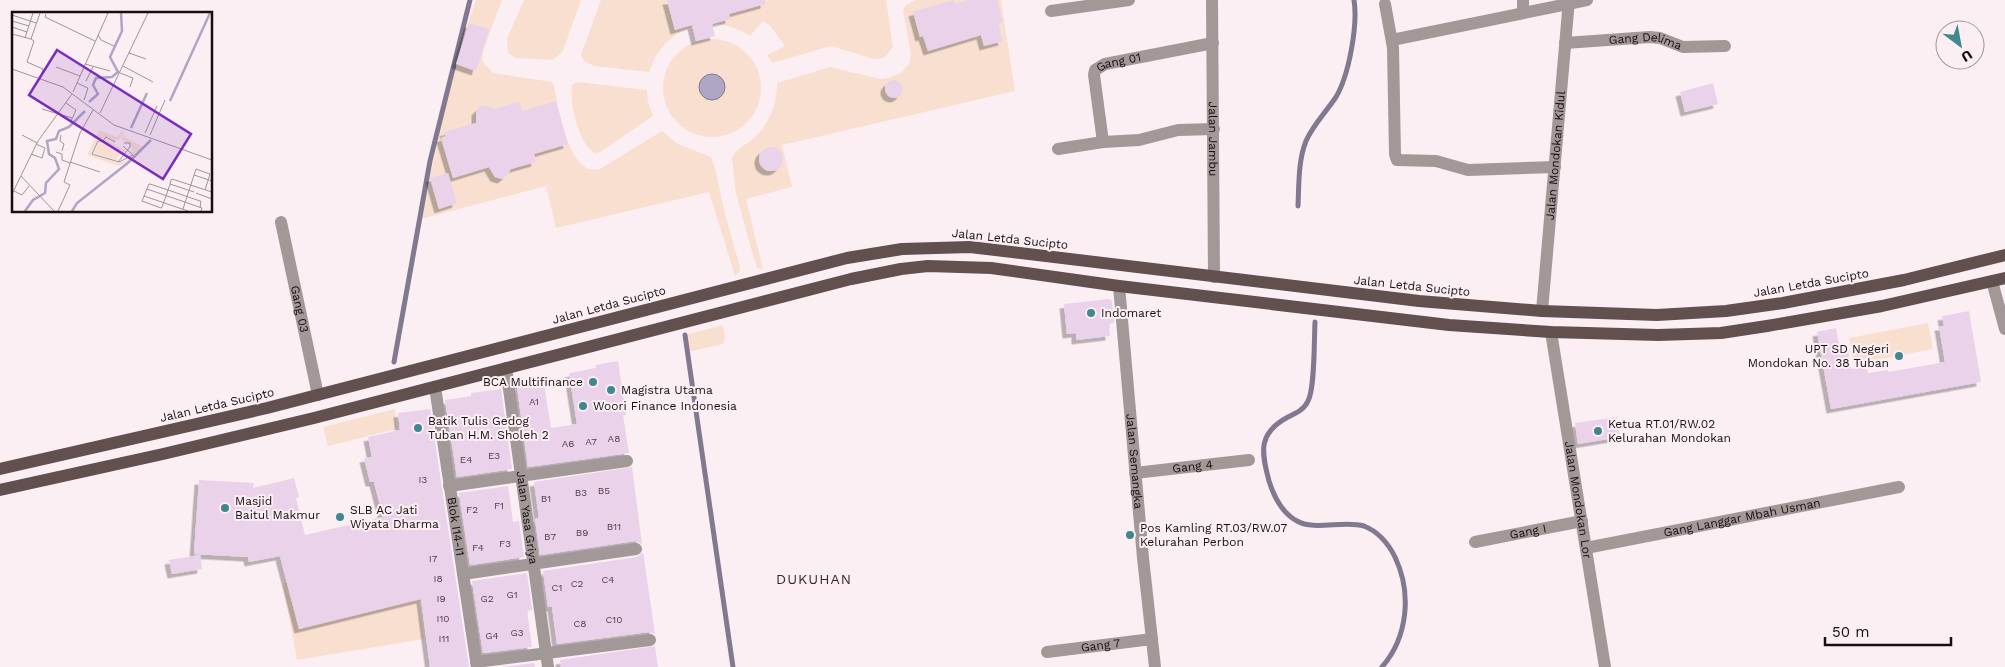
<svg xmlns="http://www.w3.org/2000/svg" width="2005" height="667" viewBox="0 0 2005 667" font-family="'Work Sans',sans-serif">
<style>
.green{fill:#f8dfd0}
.water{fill:#ada6c5;stroke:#80798f}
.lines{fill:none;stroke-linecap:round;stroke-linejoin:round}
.stream{stroke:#80798f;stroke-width:5}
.building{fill:#ead2eb;filter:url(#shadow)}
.minor{stroke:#a39898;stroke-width:12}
.major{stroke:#61504e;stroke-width:12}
.poi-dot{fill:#408790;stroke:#fceff3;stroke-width:2}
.labels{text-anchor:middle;stroke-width:4;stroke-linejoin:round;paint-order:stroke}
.number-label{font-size:10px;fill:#4b4048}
.street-label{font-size:12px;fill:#160f12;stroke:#fceff3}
.poi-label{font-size:12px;fill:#160f12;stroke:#fceff3;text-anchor:start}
.neighbourhood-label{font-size:14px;letter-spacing:1px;fill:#36262c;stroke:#fceff3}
.inset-river{fill:none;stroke:#ada6c5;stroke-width:2.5}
.inset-road{fill:none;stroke:#a09599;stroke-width:1}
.view{fill:#7b2cbf;fill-opacity:0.15;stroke:#7b2cbf;stroke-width:2.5}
.inset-edge{fill:none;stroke:#160f12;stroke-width:2.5}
</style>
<defs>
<filter id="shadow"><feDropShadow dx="-4.5" dy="4.5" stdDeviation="0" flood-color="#0004"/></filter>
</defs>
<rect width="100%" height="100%" fill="#fceff3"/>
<!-- green -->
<path class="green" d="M 476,0 L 502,0 L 483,51 L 482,60 L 484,63 L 493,73 L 552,82 L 554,86 C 558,107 569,178 600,169 L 662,131 L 678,144 L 711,157 L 715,168 L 725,214 L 740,267 L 740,271 L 735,276 L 709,192 L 556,228 L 546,186 L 421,219 L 454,66 Z
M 524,0 L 581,0 L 563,51 L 553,60 L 516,58 L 508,53 L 507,39 Z
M 601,0 L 886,0 L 893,47 L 884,58 L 874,59 L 831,46 L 772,63 L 767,55 L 785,46 L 771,27 L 763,21 L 750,36 C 710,10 664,27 649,72 L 595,66 L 585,62 L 581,55 Z
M 916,0 L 1001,0 L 1015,91 L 782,145 L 792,187 L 746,199 L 763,269 L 757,268 L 748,238 L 736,193 L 732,159 C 735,149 744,146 752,140 C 769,125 777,105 777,83 L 830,67 L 880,79 L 889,78 L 901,73 L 909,64 L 911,54 L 903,10 L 906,5 Z
M663 88a49 49 0 1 1 98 0a49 49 0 1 1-98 0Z
M 577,82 L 647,90 L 648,102 L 653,116 L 600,152 L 594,153 C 579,143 569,103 572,85 Z
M 1928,323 L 1933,349 L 1854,364 L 1849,338 Z
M 723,325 L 725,339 L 723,344 L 688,352 L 685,335 Z
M 395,409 L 397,429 L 328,446 L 323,427 Z
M 413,551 L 424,639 L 297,660 L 283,583 Z"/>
<!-- water -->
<path class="water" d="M699 87a13 13 0 1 1 26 0a13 13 0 1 1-26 0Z"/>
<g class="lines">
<!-- stream -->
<path class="stream" d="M 1298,206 C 1299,185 1298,161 1306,141 C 1313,125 1326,112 1336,97 C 1349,75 1358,25 1354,0
M 1315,322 C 1314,340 1315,388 1308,401 C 1304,410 1296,413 1288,417 C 1258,433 1261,451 1269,481 C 1274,497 1282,513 1297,521 C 1314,531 1344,520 1364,526 C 1379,532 1388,543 1395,557 C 1412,593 1408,637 1382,667
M 685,335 L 733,667
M 394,362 L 430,161 L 470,0"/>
</g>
<!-- building -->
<path class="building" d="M 667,0 L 765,0 L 765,4 L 729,14 L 730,19 L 712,24 L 715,36 L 696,41 L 692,25 L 675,30 Z
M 954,0 L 955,4 L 967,0 L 997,0 L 1003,22 L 998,24 L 1003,41 L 984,46 L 981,35 L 928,51 L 923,36 L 920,37 L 913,12 Z
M 469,23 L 489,29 L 476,71 L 456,64 Z
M885 89a9 9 0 1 1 18 0a9 9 0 1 1-18 0Z
M 1713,83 L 1718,104 L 1685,112 L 1680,92 Z
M 556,101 L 568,144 L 534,154 L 536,162 L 511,169 L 506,176 L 502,179 L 495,177 L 489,167 L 453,178 L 441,138 L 446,136 L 444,132 L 476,123 L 476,111 L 481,106 L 486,106 L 494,109 L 519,102 L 522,111 Z
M759 159a12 12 0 1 1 24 0a12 12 0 1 1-24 0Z
M 448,173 L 457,203 L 439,209 L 430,178 Z
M 1109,299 L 1112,301 L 1114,323 L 1109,324 L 1110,336 L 1076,340 L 1076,333 L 1067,334 L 1064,304 Z
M 1969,311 L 1981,382 L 1831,409 L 1817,332 L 1836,328 L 1839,345 L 1847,344 L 1851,369 L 1867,366 L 1868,373 L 1888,370 L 1888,372 L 1945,362 L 1939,326 L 1944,326 L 1942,316 Z
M 618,361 L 626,415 L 623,415 L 629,453 L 528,467 L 517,387 L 520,386 L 519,380 L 543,377 L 551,428 L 577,424 L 569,373 L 596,368 L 596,365 Z
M 501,389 L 512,469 L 457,477 L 445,400 L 471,396 L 471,393 Z
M 430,409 L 469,667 L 430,667 L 421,599 L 299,629 L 280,556 L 249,562 L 248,557 L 194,554 L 199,480 L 254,483 L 253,488 L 294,478 L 299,497 L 296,498 L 305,535 L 383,517 L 374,482 L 370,482 L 364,458 L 372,457 L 368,437 L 400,430 L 398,413 Z
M 1617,417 L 1620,437 L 1578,444 L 1575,423 Z
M 632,467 L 642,544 L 635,541 L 540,555 L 535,519 L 539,518 L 534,482 Z
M 508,486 L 513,522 L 519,521 L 524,557 L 470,565 L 459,493 Z
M 643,552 L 655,634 L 649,632 L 557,644 L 552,607 L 548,607 L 543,571 L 637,557 Z
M 200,555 L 202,569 L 172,574 L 169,560 Z
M 527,573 L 532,610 L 527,611 L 532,647 L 483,653 L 472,581 Z
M 655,646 L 658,667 L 561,667 L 560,660 Z
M 534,663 L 535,667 L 501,667 Z"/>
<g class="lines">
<!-- minor -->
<g class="minor">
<path id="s1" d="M 1212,0 L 1214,277"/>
<path d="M 1523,0 L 1523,13"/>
<path d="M 1385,4 L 1393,48 L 1395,154 L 1397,160 L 1436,161 L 1468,170 L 1555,167"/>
<path d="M 1051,11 L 1129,0"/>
<path d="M 1392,40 L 1587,0"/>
<path id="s2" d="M 1565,43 L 1650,37 L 1660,38 L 1683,47 L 1725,46"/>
<path id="s3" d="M 1103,142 L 1094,75 L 1095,70 L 1105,64 L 1213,43"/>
<path d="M 1058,149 L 1103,142 L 1139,140 L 1178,130 L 1214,129"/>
<path id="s4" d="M 281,222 L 318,395"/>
<path d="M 1992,281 L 2005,329"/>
<path id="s5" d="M 1119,286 L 1143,558 L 1155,667"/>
<path id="s6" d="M 1542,311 L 1569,0"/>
<path id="s7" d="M 1551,332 L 1605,667"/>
<path id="s8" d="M 506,368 L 548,667"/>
<path id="s9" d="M 435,387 L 477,667"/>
<path id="s10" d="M 1135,473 L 1249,460"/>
<path d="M 449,486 L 627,461"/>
<path id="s11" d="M 1475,542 L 1582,521"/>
<path id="s12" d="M 1586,548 L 1899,487"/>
<path d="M 463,574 L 636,549"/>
<path id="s13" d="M 1047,652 L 1152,639"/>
<path d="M 476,662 L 650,640"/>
</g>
<!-- major -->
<path class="major" d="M 0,469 L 267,408 L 847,258 L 902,249 L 970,247 L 1419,301 L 1542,311 L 1657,315 L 1726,311 L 1783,303 L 1904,280 L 2005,255
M 0,490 L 163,454 L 314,418 L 851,279 L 901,269 L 928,266 L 991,268 L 1119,286 L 1449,325 L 1551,332 L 1658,335 L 1721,333 L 1767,326 L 1882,306 L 2005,278"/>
</g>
<!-- markers -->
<g class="poi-dot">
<circle cx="1091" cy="313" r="5"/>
<circle cx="1899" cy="356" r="5"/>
<circle cx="593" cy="382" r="5"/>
<circle cx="611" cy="390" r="5"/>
<circle cx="583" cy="406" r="5"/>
<circle cx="418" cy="428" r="5"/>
<circle cx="1598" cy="431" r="5"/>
<circle cx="225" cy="508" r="5"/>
<circle cx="340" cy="517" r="5"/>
<circle cx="1130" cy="535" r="5"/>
</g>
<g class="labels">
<!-- number labels -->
<g class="number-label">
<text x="534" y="405">A1</text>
<text x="614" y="442">A8</text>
<text x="591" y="445">A7</text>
<text x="568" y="447">A6</text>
<text x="494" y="459">E3</text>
<text x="466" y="463">E4</text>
<text x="423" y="483">I3</text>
<text x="604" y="494">B5</text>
<text x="581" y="496">B3</text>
<text x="546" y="502">B1</text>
<text x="499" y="509">F1</text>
<text x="472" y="513">F2</text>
<text x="614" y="530">B11</text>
<text x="582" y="536">B9</text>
<text x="550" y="540">B7</text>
<text x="505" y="547">F3</text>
<text x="478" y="551">F4</text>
<text x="433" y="562">I7</text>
<text x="438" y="582">I8</text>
<text x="608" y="583">C4</text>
<text x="577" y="587">C2</text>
<text x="557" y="591">C1</text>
<text x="512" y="598">G1</text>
<text x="441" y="602">I9</text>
<text x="487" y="602">G2</text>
<text x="443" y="622">I10</text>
<text x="614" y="623">C10</text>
<text x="580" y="627">C8</text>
<text x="517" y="636">G3</text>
<text x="492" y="639">G4</text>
<text x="444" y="642">I11</text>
</g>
<!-- street labels -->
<g class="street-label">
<text dy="4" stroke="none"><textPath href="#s2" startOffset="81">Gang Delima</textPath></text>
<text dy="4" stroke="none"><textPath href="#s3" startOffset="98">Gang 01</textPath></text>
<text dy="4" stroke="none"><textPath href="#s1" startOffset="139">Jalan Jambu</textPath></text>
<text dy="4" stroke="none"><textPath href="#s6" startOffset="156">Jalan Mondokan Kidul</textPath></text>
<text transform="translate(1010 239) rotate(6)" y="4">Jalan Letda Sucipto</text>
<text transform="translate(1811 283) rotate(-10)" y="4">Jalan Letda Sucipto</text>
<text transform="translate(1412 286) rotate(6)" y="4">Jalan Letda Sucipto</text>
<text transform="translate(609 305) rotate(-15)" y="4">Jalan Letda Sucipto</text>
<text dy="4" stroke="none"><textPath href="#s4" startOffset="89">Gang 03</textPath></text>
<text transform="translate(217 405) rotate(-13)" y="4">Jalan Letda Sucipto</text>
<text dy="4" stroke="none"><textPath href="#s5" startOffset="176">Jalan Semangka</textPath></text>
<text dy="4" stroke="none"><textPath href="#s10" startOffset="58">Gang 4</textPath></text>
<text dy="4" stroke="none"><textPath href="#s7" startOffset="170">Jalan Mondokan Lor</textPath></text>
<text dy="4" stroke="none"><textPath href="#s12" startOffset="159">Gang Langgar Mbah Usman</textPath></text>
<text dy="4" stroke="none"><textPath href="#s8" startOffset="151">Jalan Yasa Griya</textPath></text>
<text dy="4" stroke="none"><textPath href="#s9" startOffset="141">Blok I14-I1</textPath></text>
<text dy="4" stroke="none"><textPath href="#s11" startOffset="54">Gang I</textPath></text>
<text dy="4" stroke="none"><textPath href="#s13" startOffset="54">Gang 7</textPath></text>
</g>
<!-- poi labels -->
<g class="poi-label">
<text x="1101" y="317">Indomaret</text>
<text x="1889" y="353" text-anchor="end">UPT SD Negeri<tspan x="1889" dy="14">Mondokan No. 38 Tuban</tspan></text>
<text x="583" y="386" text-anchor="end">BCA Multifinance</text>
<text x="621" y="394">Magistra Utama</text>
<text x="593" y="410">Woori Finance Indonesia</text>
<text x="428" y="425">Batik Tulis Gedog<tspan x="428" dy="14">Tuban H.M. Sholeh 2</tspan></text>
<text x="1608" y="428">Ketua RT.01/RW.02<tspan x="1608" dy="14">Kelurahan Mondokan</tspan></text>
<text x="235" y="505">Masjid<tspan x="235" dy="14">Baitul Makmur</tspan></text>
<text x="350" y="514">SLB AC Jati<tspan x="350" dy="14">Wiyata Dharma</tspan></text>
<text x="1140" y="532">Pos Kamling RT.03/RW.07<tspan x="1140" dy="14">Kelurahan Perbon</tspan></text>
</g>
<!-- neighbourhood labels -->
<g class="neighbourhood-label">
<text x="814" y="584">DUKUHAN</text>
</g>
</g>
<!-- overview -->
<g transform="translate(12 12)">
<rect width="200" height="200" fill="#fceff3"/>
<path d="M 112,117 L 109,126 L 103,129 L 96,125 L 86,128 L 79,142 L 106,151 L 116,148 L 121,143 L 119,134 L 110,127 L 113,118 L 112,125 L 132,135 L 117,150 L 106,154 L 75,143 L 87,118 L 105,125 ZM 93,127 L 114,139 L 106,144 L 105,149 L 82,141 L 86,130 Z" fill="#f8dfd0"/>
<path class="inset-river" d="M 158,89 L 198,1M 77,90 L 86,82 L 81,73 L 84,66 L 100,65 L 106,60 L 98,45 L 110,19 L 109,1M 119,116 L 135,81M 13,199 L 21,188 L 33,181 L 34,171 L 47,157 L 43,146 L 37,142 L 35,129 L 44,127 L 47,119 L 57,115 L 73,99M 60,199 L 65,191 L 117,150 L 139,128"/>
<path class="inset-road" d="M 34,2 L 33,5 L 83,29M 0,3 L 24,11M 0,9 L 17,14M 0,15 L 15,20M 0,22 L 19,27M 86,23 L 89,28 L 102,34M 13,26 L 21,1M 19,27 L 22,29 L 15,50 L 31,57 L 29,65M 19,27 L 28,1M 117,41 L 134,47M 73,52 L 98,59M 111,54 L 141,70M 44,55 L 68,64M 0,57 L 51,75 L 102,113 L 200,148M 108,61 L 121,66 L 118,75M 74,69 L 81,55M 65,71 L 76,76 L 72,88M 61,80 L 96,1M 54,91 L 64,98 L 59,109M 30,97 L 60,106M 88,101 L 136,1M 133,121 L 145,94M 10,123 L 25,131M 49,123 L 48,129 L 52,132 L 50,139M 138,123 L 153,88M 103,130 L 94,125 L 91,129 L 86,129 L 80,142 L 107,150 L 121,143 L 111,134M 44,140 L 50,142 L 50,148 L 58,151M 19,142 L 30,146 L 33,136 L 24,132M 58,150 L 88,160M 106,150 L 118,135 L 118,131 L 112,131M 182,163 L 200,169M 9,164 L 42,199M 158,172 L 182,180M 135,177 L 190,196 L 189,199M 2,179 L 10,183 L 17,174M 184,181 L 200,187M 0,182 L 26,129 L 60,82M 132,184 L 176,199M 188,196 L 189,189 L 188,189 L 156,178 L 138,172 L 137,172 L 130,189 L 149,196 L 150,195 L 154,184 L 157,175 L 158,173 L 158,172 L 159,168 L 160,167 L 200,180M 171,197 L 184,157 L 198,162 L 193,178M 46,199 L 58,173 L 52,170 L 68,121 L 81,98"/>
<path class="view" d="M 45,38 L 179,122 L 151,167 L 17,83 Z"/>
<rect width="200" height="200" class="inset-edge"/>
</g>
<!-- north arrow -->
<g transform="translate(1960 45) rotate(148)"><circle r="24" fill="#fceff3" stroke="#a09599"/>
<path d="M0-4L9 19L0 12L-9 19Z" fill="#408790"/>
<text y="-8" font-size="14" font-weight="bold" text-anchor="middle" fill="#160f12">U</text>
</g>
<!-- scale -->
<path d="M1825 637v8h126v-8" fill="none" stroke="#160f12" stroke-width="2.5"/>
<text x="1832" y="637" font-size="15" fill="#160f12" stroke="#fceff3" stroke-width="4" paint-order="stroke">50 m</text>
</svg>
